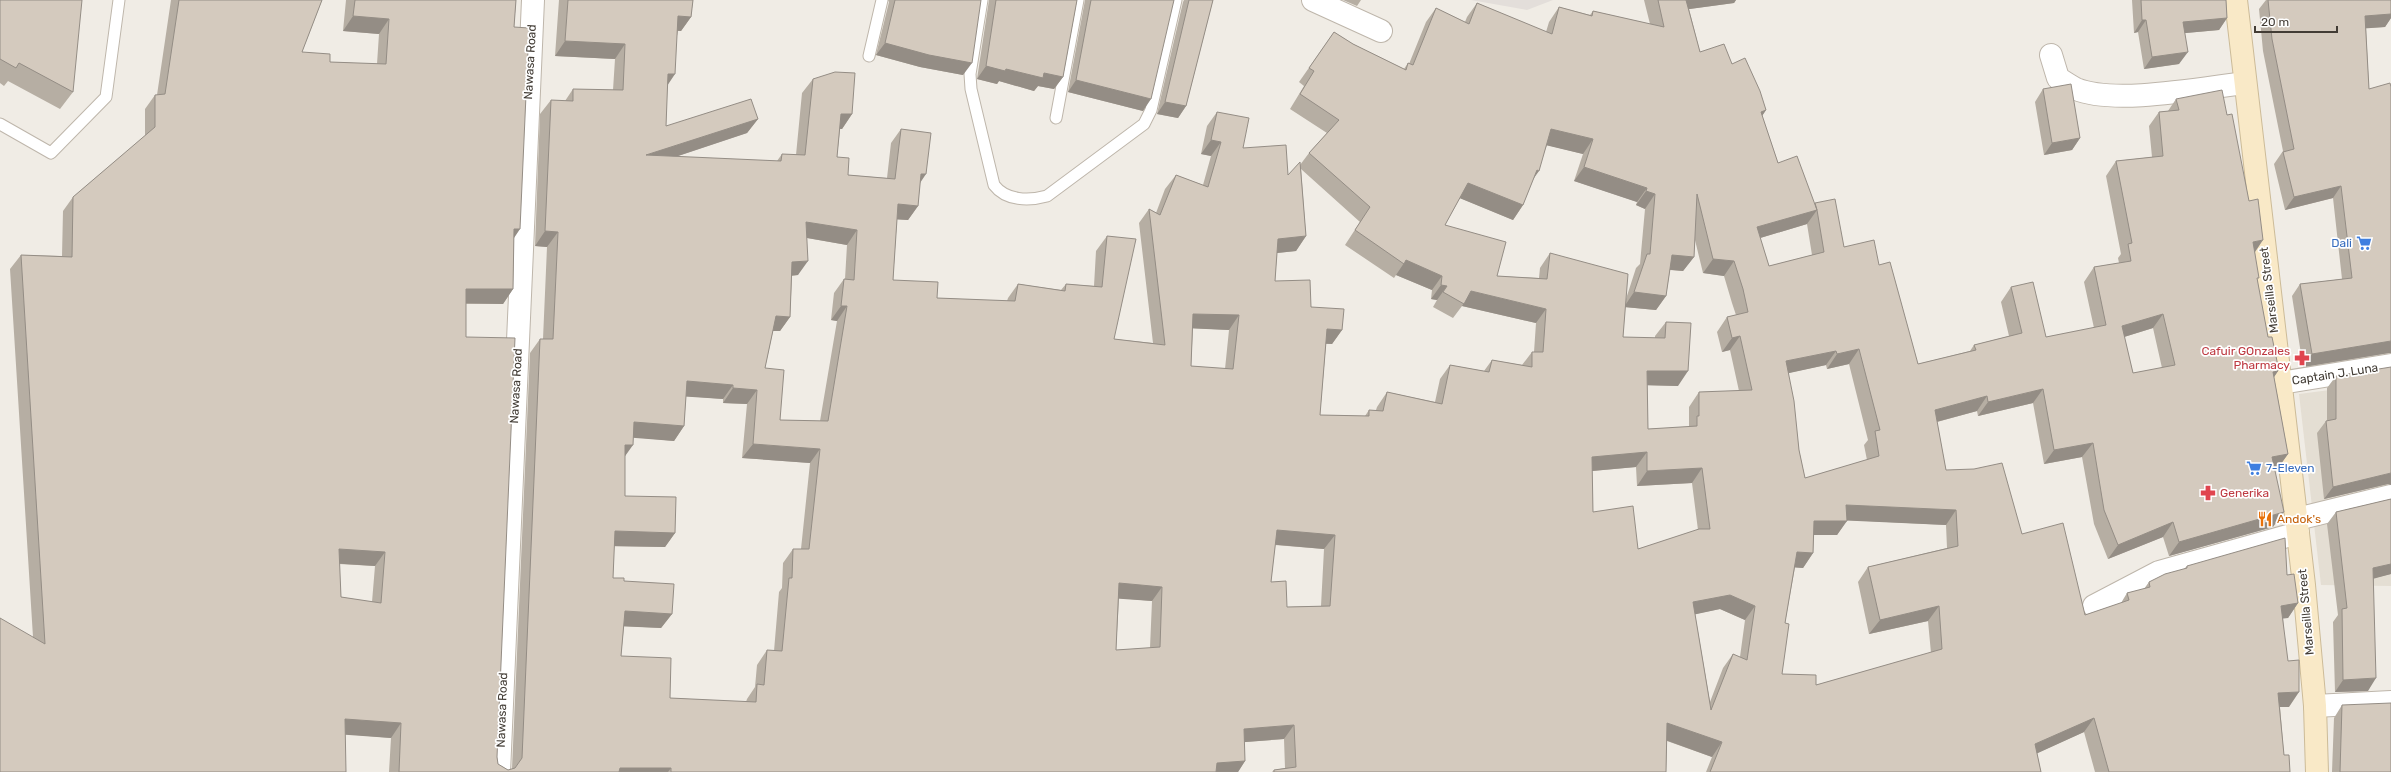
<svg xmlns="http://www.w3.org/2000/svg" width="2391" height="772" viewBox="0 0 2391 772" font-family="Rubik,sans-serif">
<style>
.residential{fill:#e4ded3}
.industrial{fill:#e3deda}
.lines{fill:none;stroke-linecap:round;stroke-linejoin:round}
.service-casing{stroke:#beb6ab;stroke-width:13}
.minor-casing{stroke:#beb6ab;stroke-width:24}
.tertiary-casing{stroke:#beb6ab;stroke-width:24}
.secondary-casing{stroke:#ccbb98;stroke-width:24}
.service{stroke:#fff;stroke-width:11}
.minor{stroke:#fff;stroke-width:22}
.tertiary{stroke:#fff;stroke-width:22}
.secondary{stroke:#f9e9c7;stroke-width:22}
.wall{fill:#b6aea3;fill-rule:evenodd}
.shaded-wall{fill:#948d85}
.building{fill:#d4cabe;stroke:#948d85;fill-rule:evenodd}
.labels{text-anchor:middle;stroke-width:3.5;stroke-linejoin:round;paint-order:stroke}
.street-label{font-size:12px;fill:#423c35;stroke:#fff}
.shop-label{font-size:12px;fill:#366cbe;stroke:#fff;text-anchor:end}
.health-label{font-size:12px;fill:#be3a42;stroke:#fff;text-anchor:end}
.food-label{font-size:12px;fill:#c56008;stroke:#fff;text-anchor:start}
</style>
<rect width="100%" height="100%" fill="#f0ece5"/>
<!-- residential -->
<path class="residential" d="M 2391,382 L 2391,586 L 2321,585 L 2299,394 Z"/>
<!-- industrial -->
<path class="industrial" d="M 1471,0 L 1553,0 L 1527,10 Z"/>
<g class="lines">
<!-- service casing -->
<g class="service-casing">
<path id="service" d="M 982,0 L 970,74 L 971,89 L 994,185 C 1006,201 1029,201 1047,196 L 1144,124 L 1151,110 L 1176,0
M 869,56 L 882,0
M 1056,118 L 1078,0
M 0,124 L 51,153 L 106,97 L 119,0"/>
</g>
<!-- minor casing -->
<g class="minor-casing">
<path id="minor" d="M 1313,0 L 1381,31
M 2051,55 L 2058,78 C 2064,82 2070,86 2076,89 C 2115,105 2202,88 2245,83
M 2297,519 L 2391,496
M 2094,606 L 2159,572 L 2298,533
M 2315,706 L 2391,702"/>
</g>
<!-- tertiary casing -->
<g class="tertiary-casing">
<path id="tertiary" d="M 2280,383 L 2391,365
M 499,772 L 533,0"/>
</g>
<!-- secondary casing -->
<g class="secondary-casing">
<path id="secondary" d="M 2236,0 L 2304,585 L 2315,706 L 2317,772"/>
</g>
<!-- service -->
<use href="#service" class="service"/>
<!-- minor -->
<use href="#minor" class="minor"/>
<!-- tertiary -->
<use href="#tertiary" class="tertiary"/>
<!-- secondary -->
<use href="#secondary" class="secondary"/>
</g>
<!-- wall -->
<path class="wall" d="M 0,0 L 73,92 L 60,109 L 8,81 L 4,86 L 0,83 Z
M 171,0 L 322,0 L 302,52 L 330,62 L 377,64 L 379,34 L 343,31 L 346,0 L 516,0 L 514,27 L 514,238 L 513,289 L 503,304 L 466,304 L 466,337 L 497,757 L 498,764 L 508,770 L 512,769 L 530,353 L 540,339 L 543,339 L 547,247 L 535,246 L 540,114 L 551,100 L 565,101 L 573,89 L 613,90 L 615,59 L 555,56 L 559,0 L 693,0 L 691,17 L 681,31 L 678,31 L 667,85 L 666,126 L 758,119 L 747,133 L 675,157 L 777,161 L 782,154 L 796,155 L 802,93 L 813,79 L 852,114 L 842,129 L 840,129 L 837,157 L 848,175 L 887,178 L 891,143 L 901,129 L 920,183 L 918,206 L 908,220 L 897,219 L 893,280 L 937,298 L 1007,301 L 1008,298 L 1018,284 L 1061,290 L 1066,284 L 1094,286 L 1096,251 L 1107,236 L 1114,339 L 1153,343 L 1139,223 L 1149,209 L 1156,213 L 1165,189 L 1176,175 L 1203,185 L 1211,156 L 1201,154 L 1207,126 L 1217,112 L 1243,148 L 1288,175 L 1300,165 L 1309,153 L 1327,133 L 1290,109 L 1304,86 L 1299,82 L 1334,32 L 1353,44 L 1404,69 L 1408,63 L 1409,64 L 1426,22 L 1436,8 L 1465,22 L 1467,17 L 1477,3 L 1546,32 L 1549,22 L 1559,7 L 1590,15 L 1593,11 L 1650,24 L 1644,0 L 1736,0 L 1734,3 L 1689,9 L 1700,52 L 1732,64 L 1766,110 L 1762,116 L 1778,163 L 1815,204 L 1815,203 L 1844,247 L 1879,265 L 1918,364 L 1970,351 L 1974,345 L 2009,336 L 2001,302 L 2011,287 L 2046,337 L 2094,328 L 2084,282 L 2094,267 L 2119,263 L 2118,258 L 2121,254 L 2106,176 L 2116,161 L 2152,157 L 2149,126 L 2159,112 L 2168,111 L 2176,99 L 2255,252 L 2257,281 L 2268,337 L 2278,371 L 2274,377 L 2288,454 L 2278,468 L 2275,469 L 2273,527 L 2169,556 L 2163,537 L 2108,559 L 2094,524 L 2082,457 L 2044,464 L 2033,403 L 1978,416 L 1977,411 L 1937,422 L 1946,470 L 2022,534 L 2085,615 L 2121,603 L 2127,593 L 2144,589 L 2149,582 L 2184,569 L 2187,566 L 2287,575 L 2298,603 L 2288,618 L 2283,618 L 2289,707 L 2280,707 L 2284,755 L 2290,772 L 2095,772 L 2084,732 L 2037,753 L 2041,772 L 1706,772 L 1712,757 L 1667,741 L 1666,772 L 1272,772 L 1274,770 L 1285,768 L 1284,739 L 1244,742 L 1245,761 L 1238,772 L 389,772 L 391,738 L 345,734 L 0,772 L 33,637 L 10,269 L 21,255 L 62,256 L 63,211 L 73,197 L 145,136 L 145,109 L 155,95 L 157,95 ZM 1547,145 L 1583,154 L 1574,181 L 1637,202 L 1636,205 L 1645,209 L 1640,264 L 1636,268 L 1625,302 L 1550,253 L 1540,268 L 1539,278 L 1497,276 L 1445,225 L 1460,198 L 1513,220 L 1523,205 ZM 1301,169 L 1360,222 L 1345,245 L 1394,278 L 1396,275 L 1432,290 L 1431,299 L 1437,300 L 1433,307 L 1453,318 L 1462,306 L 1536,323 L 1534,352 L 1532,352 L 1522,365 L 1492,360 L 1484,371 L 1450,365 L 1440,379 L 1435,402 L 1387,392 L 1377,407 L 1376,410 L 1369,410 L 1365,416 L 1320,415 L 1326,344 L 1332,344 L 1342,330 L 1275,281 L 1277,253 L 1296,251 L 1306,236 ZM 1807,224 L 1812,255 L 1769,266 L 1760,238 ZM 807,238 L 847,245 L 845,279 L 844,279 L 834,293 L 831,320 L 837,321 L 820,421 L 780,420 L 765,368 L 773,331 L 780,331 L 790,317 L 792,276 L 798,275 ZM 1695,240 L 1703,273 L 1724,276 L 1732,303 L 1736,315 L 1727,317 L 1717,332 L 1722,352 L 1730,350 L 1739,391 L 1699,392 L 1689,407 L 1689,427 L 1648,429 L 1647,385 L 1678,386 L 1666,322 L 1655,336 L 1655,338 L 1623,337 L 1625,307 L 1656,310 L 1666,296 L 1670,270 L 1683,271 L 1694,257 ZM 1193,328 L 1229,330 L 1225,369 L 1191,366 ZM 2153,328 L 2162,368 L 2133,373 L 2124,337 ZM 1849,364 L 1868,440 L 1864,445 L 1867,460 L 1805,478 L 1799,450 L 1788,373 L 1826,365 L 1827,369 ZM 686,396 L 723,399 L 723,403 L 747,404 L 742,458 L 810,463 L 801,549 L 793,549 L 783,563 L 782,588 L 779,592 L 774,651 L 767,650 L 757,665 L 755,687 L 747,699 L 746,702 L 670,698 L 621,656 L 624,626 L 661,628 L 672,614 L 624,581 L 613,578 L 614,546 L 665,547 L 675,533 L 625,496 L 625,456 L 633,437 L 674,441 L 684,426 ZM 1636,467 L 1637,486 L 1692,483 L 1698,530 L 1638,549 L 1593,512 L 1592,471 ZM 1847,520 L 1946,525 L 1947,548 L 1868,567 L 1858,582 L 1869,634 L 1928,621 L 1931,653 L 1816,685 L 1782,674 L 1785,623 L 1795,567 L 1803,568 L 1813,553 L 1814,535 L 1837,535 ZM 1275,545 L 1324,549 L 1321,606 L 1287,607 L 1271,582 ZM 339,564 L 375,566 L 372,602 L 341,597 ZM 1119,598 L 1152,601 L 1150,648 L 1116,650 ZM 1720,609 L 1745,620 L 1740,657 L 1733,654 L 1723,668 L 1710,702 L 1695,614 Z
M 888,0 L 981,0 L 963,75 L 920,67 L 876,55 L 889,2 Z
M 989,0 L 1077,0 L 1063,77 L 1054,89 L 1038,86 L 1034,91 L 999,81 L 997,84 L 977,79 Z
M 1085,0 L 1174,0 L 1143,111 L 1068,92 Z
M 1184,0 L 1213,0 L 1186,106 L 1178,118 L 1157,114 L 1183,2 Z
M 1343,0 L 1361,0 L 1357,6 Z
M 2132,0 L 2226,0 L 2227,18 L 2219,30 L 2185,33 L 2179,64 L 2144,69 L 2138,32 L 2134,33 Z
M 2266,0 L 2391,0 L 2391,18 L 2385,27 L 2366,28 L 2369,89 L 2389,353 L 2303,367 L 2292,296 L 2300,284 L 2342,279 L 2333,198 L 2285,210 L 2274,164 L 2283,151 L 2263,51 L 2259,9 Z
M 2043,89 L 2080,138 L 2072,150 L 2044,155 L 2035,102 Z
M 2336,376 L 2388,484 L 2324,499 L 2317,433 L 2326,421 L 2327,421 L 2327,388 Z
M 2391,499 L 2391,574 L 2374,578 L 2368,691 L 2335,692 L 2333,622 L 2338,615 L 2327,524 L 2336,512 Z
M 2342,705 L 2391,772 L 2332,772 L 2334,718 Z"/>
<!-- shaded-wall -->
<path class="shaded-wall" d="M 1683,0 L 1736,0 L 1734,3 L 1675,11 Z
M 2391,14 L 2391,18 L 2385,27 L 2357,29 L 2365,16 Z
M 353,16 L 389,19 L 379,34 L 343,31 Z
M 678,16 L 691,17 L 681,31 L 668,30 Z
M 2227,18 L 2219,30 L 2175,34 L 2183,22 Z
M 2142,20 L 2146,20 L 2138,32 L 2134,33 Z
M 565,41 L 625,44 L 615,59 L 555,56 Z
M 885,43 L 972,63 L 963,75 L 920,67 L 876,55 Z
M 2188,52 L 2179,64 L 2144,69 L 2152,57 Z
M 986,66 L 1044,73 L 1063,77 L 1054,89 L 1038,86 L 1034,91 L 999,81 L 997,84 L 977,79 Z
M 668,74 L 675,74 L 665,89 Z
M 1076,80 L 1151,99 L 1143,111 L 1068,92 Z
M 1165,102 L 1186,106 L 1178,118 L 1157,114 Z
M 1766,110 L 1756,125 L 1761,112 Z
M 841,114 L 852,114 L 842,129 L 831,128 Z
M 758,119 L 747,133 L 636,170 L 646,155 Z
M 1551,129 L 1593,139 L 1583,154 L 1541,144 Z
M 2080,138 L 2072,150 L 2044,155 L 2052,143 Z
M 1211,140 L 1221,142 L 1211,156 L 1201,154 Z
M 1584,167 L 1647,188 L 1637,202 L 1574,181 Z
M 1537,170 L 1539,171 L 1529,185 Z
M 921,174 L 926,174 L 916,189 Z
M 1468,183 L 1523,205 L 1513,220 L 1457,197 Z
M 2341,186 L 2333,198 L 2285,210 L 2294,197 Z
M 1646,191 L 1655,194 L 1645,209 L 1636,205 Z
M 898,204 L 918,206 L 908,220 L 888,219 Z
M 1817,210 L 1807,224 L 1747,242 L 1757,227 Z
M 806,222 L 857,230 L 847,245 L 796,236 Z
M 514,229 L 520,229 L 510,244 Z
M 545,231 L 558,232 L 547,247 L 535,246 Z
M 1306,236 L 1296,251 L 1268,254 L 1278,239 Z
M 2263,240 L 2253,255 L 2253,242 Z
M 1672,255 L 1694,257 L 1683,271 L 1662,269 Z
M 1713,259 L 1734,261 L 1724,276 L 1703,273 Z
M 1406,260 L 1442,276 L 1432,290 L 1396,275 Z
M 808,261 L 798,275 L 782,276 L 792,262 Z
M 1441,285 L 1447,286 L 1437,300 L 1431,299 Z
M 466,289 L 513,289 L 503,304 L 456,303 Z
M 1471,291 L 1546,309 L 1536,323 L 1462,306 Z
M 1634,292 L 1666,296 L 1656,310 L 1624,307 Z
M 841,306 L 847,306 L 837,321 L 831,320 Z
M 1193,314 L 1239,315 L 1229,330 L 1183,328 Z
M 2163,314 L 2153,328 L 2111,341 L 2122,326 Z
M 776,316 L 790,317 L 780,331 L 766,331 Z
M 1327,329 L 1342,330 L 1332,344 L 1317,343 Z
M 1740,336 L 1730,350 L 1722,352 L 1732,338 Z
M 2391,341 L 2391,353 L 2389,353 L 2303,367 L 2312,354 Z
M 1859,349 L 1849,364 L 1827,369 L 1837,354 Z
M 1836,351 L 1826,365 L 1776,376 L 1786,361 Z
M 1647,371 L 1688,371 L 1678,386 L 1636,385 Z
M 2278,371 L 2268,386 L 2273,372 Z
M 687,381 L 733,385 L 723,399 L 677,396 Z
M 733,388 L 757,390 L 747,404 L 723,403 Z
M 2043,389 L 2033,403 L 1978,416 L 1988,402 Z
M 1987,396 L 1977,411 L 1925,425 L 1935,410 Z
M 634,422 L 684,426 L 674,441 L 623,437 Z
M 2093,443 L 2082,457 L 2044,464 L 2054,450 Z
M 753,444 L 820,449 L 810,463 L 742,458 Z
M 625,445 L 633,445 L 623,459 Z
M 1647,452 L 1636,467 L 1581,472 L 1592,457 Z
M 2288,454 L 2278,468 L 2262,471 L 2272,457 Z
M 1702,468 L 1692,483 L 1637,486 L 1647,471 Z
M 2391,473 L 2391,485 L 2388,484 L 2324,499 L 2333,487 Z
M 1846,505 L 1956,510 L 1946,525 L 1835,520 Z
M 2284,512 L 2273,527 L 2169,556 L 2179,542 Z
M 1814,521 L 1847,521 L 1837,535 L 1804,535 Z
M 2173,522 L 2163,537 L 2108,559 L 2118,545 Z
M 1277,530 L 1335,535 L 1324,549 L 1267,544 Z
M 615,531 L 675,533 L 665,547 L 605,546 Z
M 339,549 L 385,552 L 375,566 L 329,563 Z
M 1797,552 L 1813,553 L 1803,568 L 1787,567 Z
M 2391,564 L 2391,574 L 2365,581 L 2373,568 Z
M 1119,583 L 1162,587 L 1152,601 L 1109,598 Z
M 1730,595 L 1755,606 L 1745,620 L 1720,609 L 1683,617 L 1693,602 Z
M 2298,603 L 2288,618 L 2271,620 L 2281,606 Z
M 1939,606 L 1928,621 L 1869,634 L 1880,620 Z
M 625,611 L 672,614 L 661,628 L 615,626 Z
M 2376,678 L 2368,691 L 2335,692 L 2343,680 Z
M 2299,692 L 2289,707 L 2268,707 L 2278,693 Z
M 2094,718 L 2084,732 L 2025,759 L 2035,744 Z
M 345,719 L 401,723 L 391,738 L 335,734 Z
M 1667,723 L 1722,742 L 1712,757 L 1657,737 Z
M 1294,725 L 1284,739 L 1233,743 L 1244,729 Z
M 1245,761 L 1238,772 L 1210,772 L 1217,763 Z
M 620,768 L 671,768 L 668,772 L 617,772 Z"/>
<!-- building -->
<path class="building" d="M 0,0 L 82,0 L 73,92 L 19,63 L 16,68 L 0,59 Z
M 179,0 L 322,0 L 302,52 L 330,54 L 330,62 L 386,64 L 389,19 L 353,16 L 355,0 L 516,0 L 514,27 L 529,28 L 520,229 L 514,229 L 513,289 L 466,289 L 466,337 L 515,338 L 497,757 L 498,764 L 508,770 L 515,768 L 522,758 L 540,339 L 553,339 L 558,232 L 545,231 L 551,100 L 573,101 L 573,89 L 623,90 L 625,44 L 565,41 L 568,0 L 693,0 L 691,17 L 678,16 L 675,74 L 668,74 L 666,126 L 751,99 L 758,119 L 646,155 L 781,161 L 782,154 L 805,155 L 813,79 L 835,72 L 855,73 L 852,114 L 841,114 L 837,157 L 849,158 L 848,175 L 895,179 L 901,129 L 931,133 L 926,174 L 921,174 L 918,206 L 898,204 L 893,280 L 938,282 L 937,298 L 1015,301 L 1018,284 L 1065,291 L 1066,284 L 1102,287 L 1107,236 L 1136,239 L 1114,339 L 1165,345 L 1149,209 L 1160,215 L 1176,175 L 1208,187 L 1221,142 L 1211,140 L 1217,112 L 1249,118 L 1243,148 L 1286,145 L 1288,175 L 1300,162 L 1306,236 L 1278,239 L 1275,281 L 1310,280 L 1311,307 L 1344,309 L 1342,330 L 1327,329 L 1320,415 L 1369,416 L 1369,410 L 1383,411 L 1387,392 L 1442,404 L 1450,365 L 1489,372 L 1492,360 L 1532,367 L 1532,352 L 1543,352 L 1546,309 L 1471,291 L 1464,304 L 1443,292 L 1447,286 L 1441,285 L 1442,276 L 1406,260 L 1404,264 L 1355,230 L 1370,207 L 1309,153 L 1339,120 L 1300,94 L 1314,71 L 1309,68 L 1334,32 L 1353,44 L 1406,70 L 1408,63 L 1413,65 L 1436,8 L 1469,24 L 1477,3 L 1552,34 L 1559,7 L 1592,16 L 1593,11 L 1664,27 L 1658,0 L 1686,0 L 1700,52 L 1724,44 L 1732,64 L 1745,58 L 1760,91 L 1766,110 L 1761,112 L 1778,163 L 1797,156 L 1817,210 L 1815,203 L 1835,199 L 1844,247 L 1874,240 L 1879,265 L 1890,262 L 1918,364 L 1976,350 L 1974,345 L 2022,333 L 2011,287 L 2033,282 L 2046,337 L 2106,325 L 2094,267 L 2131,261 L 2128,244 L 2132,243 L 2116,161 L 2163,156 L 2159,112 L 2179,110 L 2176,99 L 2222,90 L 2227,115 L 2232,114 L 2249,201 L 2258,199 L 2263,240 L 2253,242 L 2259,278 L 2257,278 L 2268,337 L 2272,337 L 2278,366 L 2278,371 L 2273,372 L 2288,454 L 2272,457 L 2284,512 L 2179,542 L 2173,522 L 2118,545 L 2104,510 L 2093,443 L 2054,450 L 2043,389 L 1988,402 L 1987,396 L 1935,410 L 1946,470 L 1974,469 L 2002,463 L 2022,534 L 2063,523 L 2085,615 L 2129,600 L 2127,593 L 2150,587 L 2149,582 L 2165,574 L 2187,568 L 2187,566 L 2285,538 L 2287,575 L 2294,574 L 2298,603 L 2281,606 L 2288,661 L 2299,660 L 2299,692 L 2278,693 L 2284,755 L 2289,755 L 2290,772 L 2109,772 L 2094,718 L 2035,744 L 2041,772 L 1710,772 L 1722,742 L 1667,723 L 1666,772 L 1274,772 L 1274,770 L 1296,767 L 1294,725 L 1244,729 L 1245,761 L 1217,763 L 1216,772 L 671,772 L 671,768 L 620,768 L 619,772 L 399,772 L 401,723 L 345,719 L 346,772 L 0,772 L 0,618 L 45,644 L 21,255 L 72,257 L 73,197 L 155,127 L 155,95 L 165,94 ZM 1551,129 L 1593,139 L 1584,167 L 1647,188 L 1646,191 L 1655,194 L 1650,254 L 1647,254 L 1634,292 L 1666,296 L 1672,255 L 1694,257 L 1697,194 L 1713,259 L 1734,261 L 1743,289 L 1748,312 L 1727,317 L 1732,338 L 1740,336 L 1752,390 L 1699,392 L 1699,416 L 1697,416 L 1697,426 L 1648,429 L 1647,371 L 1688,371 L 1691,323 L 1666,322 L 1665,338 L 1623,337 L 1628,274 L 1550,253 L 1547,279 L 1497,276 L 1506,242 L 1445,225 L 1468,183 L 1523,205 L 1537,170 L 1539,171 ZM 1817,210 L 1824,252 L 1769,266 L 1757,227 ZM 806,222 L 857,230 L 854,280 L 844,279 L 841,306 L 847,306 L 828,421 L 780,420 L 784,370 L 765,368 L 776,316 L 790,317 L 792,262 L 808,261 ZM 1193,314 L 1239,315 L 1233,369 L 1191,366 ZM 2163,314 L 2175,365 L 2133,373 L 2122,326 ZM 1859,349 L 1880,430 L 1875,431 L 1879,456 L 1805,478 L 1799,450 L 1794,401 L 1786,361 L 1836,351 L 1837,354 ZM 687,381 L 733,385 L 733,388 L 757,390 L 753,444 L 820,449 L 809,549 L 793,549 L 792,578 L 789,578 L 782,651 L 767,650 L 764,685 L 757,684 L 756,702 L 670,698 L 671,658 L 621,656 L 625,611 L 672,614 L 674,584 L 624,581 L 624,578 L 613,578 L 615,531 L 675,533 L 676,497 L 625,496 L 625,445 L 633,445 L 634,422 L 684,426 ZM 1647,452 L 1647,471 L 1702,468 L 1710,529 L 1699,529 L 1638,549 L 1633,506 L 1593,512 L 1592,457 ZM 1846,505 L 1956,510 L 1958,546 L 1868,567 L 1880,620 L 1939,606 L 1942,649 L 1816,685 L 1816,675 L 1782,674 L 1789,624 L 1785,623 L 1797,552 L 1813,553 L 1814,521 L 1847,521 ZM 1277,530 L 1335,535 L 1330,606 L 1287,607 L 1286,581 L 1271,582 ZM 339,549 L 385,552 L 381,603 L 341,597 ZM 1119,583 L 1162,587 L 1160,647 L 1116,650 ZM 1730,595 L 1755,606 L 1747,660 L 1733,654 L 1711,710 L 1693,602 Z
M 895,0 L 981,0 L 972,63 L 929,55 L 885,43 Z
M 996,0 L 1077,0 L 1063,77 L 1044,73 L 1043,78 L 1006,69 L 1005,71 L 986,66 Z
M 1091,0 L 1174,0 L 1151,99 L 1076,80 Z
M 1189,0 L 1213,0 L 1186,106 L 1165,102 Z
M 2141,0 L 2226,0 L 2227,18 L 2183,22 L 2188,52 L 2152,57 L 2146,20 L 2142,20 Z
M 2268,0 L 2391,0 L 2391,14 L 2365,16 L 2369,89 L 2390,83 L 2391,87 L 2391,341 L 2312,354 L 2300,284 L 2352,278 L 2341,186 L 2294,197 L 2283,152 L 2294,149 L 2272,39 Z
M 2071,84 L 2080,138 L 2052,143 L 2043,89 Z
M 2391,367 L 2391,473 L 2333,487 L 2326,421 L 2336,419 L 2336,376 Z
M 2391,499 L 2391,564 L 2373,568 L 2376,678 L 2343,680 L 2342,609 L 2347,608 L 2336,512 Z
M 2391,703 L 2391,772 L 2340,772 L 2342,705 Z"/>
<!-- icons -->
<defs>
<g id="supermarket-bare" transform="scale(1.2)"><path d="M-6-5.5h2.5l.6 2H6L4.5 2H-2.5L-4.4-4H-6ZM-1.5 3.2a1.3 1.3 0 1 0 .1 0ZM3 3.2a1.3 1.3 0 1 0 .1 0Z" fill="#3f7fe0" stroke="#fff" stroke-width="2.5" paint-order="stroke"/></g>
<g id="pharmacy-bare" transform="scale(1.2)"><path d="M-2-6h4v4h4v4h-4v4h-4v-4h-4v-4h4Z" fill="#e0444e" stroke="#fff" stroke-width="2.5" paint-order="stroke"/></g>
<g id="restaurant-bare" transform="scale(1.2)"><path d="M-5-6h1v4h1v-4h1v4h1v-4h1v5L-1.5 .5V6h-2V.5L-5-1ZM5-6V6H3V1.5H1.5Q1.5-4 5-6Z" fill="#e8710a" stroke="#fff" stroke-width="2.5" paint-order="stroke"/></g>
</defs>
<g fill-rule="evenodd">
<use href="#supermarket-bare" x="2364" y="243"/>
<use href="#pharmacy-bare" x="2302" y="358"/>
<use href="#supermarket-bare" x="2254" y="468"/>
<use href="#pharmacy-bare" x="2208" y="493"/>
<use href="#restaurant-bare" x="2265" y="519"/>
</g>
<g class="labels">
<!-- street labels -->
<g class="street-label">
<text transform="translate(530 62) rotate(-87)" y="4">Nawasa Road</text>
<text transform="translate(2269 290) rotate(-97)" y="4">Marseilla Street</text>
<text transform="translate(2335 374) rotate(-9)" y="4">Captain J. Luna</text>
<text transform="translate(516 386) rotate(-87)" y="4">Nawasa Road</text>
<text transform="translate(2306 612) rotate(-95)" y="4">Marseilla Street</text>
<text transform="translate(502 710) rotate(-88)" y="4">Nawasa Road</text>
</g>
<!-- shop labels -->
<g class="shop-label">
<text x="2352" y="247">Dali</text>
<text x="2266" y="472" text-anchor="start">7-Eleven</text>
</g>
<!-- health labels -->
<g class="health-label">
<text x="2290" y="355">Cafuir GOnzales<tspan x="2290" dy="14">Pharmacy</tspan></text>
<text x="2220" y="497" text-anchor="start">Generika</text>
</g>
<!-- food labels -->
<g class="food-label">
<text x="2277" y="523">Andok's</text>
</g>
</g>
<!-- scale -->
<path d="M2255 26v6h82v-6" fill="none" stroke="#423c35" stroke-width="2"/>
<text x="2261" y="26" font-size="12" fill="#423c35" stroke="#ffffff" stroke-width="3" paint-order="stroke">20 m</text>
</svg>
